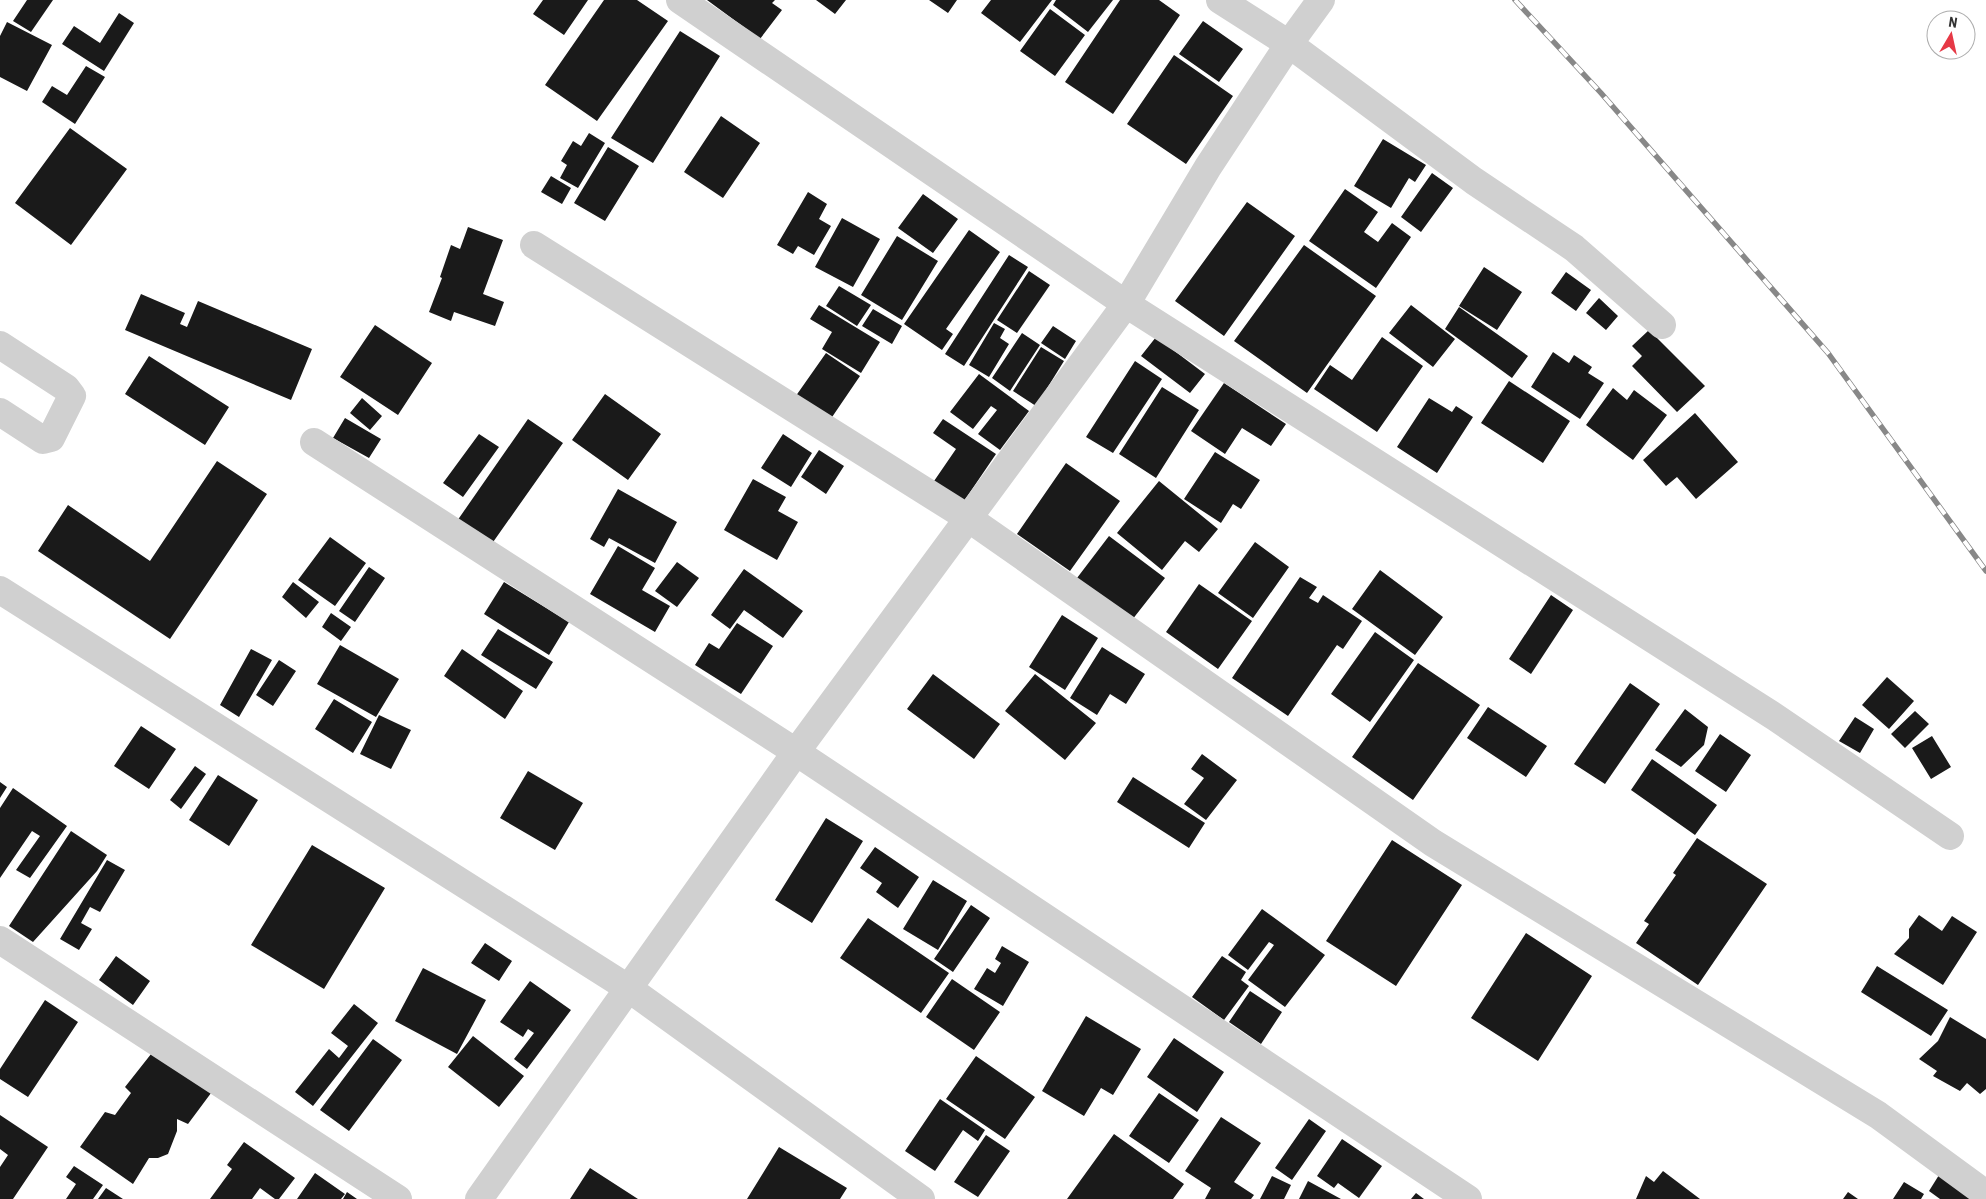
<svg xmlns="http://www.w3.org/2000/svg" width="1986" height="1199" viewBox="0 0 1986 1199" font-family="'Roboto Condensed',sans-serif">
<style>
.building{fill:#1a1a1a}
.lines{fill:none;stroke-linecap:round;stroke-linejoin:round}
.minor{stroke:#d0d0d0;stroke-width:28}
.rail-casing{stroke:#888;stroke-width:5.5}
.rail{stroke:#fff;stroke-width:4;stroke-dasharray:11;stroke-linecap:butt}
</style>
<rect width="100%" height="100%" fill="#fff"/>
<!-- building -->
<path class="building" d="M 27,0 L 53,0 L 31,32 L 13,21 Z
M 543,0 L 588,0 L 564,35 L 533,14 Z
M 604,0 L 637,0 L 668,21 L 597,121 L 545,85 Z
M 707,0 L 775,0 L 772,3 L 782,10 L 760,39 Z
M 816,0 L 846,0 L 835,14 Z
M 929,0 L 957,0 L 948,13 Z
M 991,0 L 1052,0 L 1020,42 L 981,13 Z
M 1056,0 L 1113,0 L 1088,32 L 1053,5 Z
M 1120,0 L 1159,0 L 1180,15 L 1113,114 L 1065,82 Z
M 1050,9 L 1085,35 L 1055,76 L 1020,51 Z
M 119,13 L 134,23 L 104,71 L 62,44 L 74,26 L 100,43 Z
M 1203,21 L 1243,49 L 1219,82 L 1179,54 Z
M 7,22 L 52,45 L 27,91 L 0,77 L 0,36 Z
M 680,31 L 720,56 L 653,163 L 611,138 Z
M 1174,55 L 1233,96 L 1186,164 L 1127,124 Z
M 86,66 L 105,77 L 75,124 L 42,102 L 52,86 L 67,95 Z
M 721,116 L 760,143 L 723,198 L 684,172 Z
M 70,128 L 127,169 L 71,245 L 15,203 Z
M 589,133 L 605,143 L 578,188 L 560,178 L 567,165 L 561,161 L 573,141 L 581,146 Z
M 1383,139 L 1426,165 L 1415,182 L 1409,178 L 1391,208 L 1354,186 Z
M 608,147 L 639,166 L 605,221 L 574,203 Z
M 1432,173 L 1453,188 L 1421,232 L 1401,217 Z
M 551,176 L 571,188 L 562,204 L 541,192 Z
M 1345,189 L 1378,212 L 1364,232 L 1378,242 L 1392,223 L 1411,237 L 1376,288 L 1309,241 Z
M 808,192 L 827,204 L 819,219 L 831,226 L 814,255 L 798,246 L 793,254 L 777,245 Z
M 923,194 L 958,219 L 933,253 L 898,228 Z
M 1247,202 L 1295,236 L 1224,336 L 1175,301 Z
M 842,218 L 880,239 L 853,287 L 815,267 Z
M 468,227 L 503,240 L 483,294 L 504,302 L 495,326 L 454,312 L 451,321 L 429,312 L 442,278 L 440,277 L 451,245 L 460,249 Z
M 969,230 L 1000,252 L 946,329 L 953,334 L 942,350 L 904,324 Z
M 897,236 L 938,261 L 902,320 L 861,295 Z
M 1304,245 L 1376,296 L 1307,393 L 1234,341 Z
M 1009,255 L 1028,267 L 964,366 L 945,354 Z
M 1484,267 L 1522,292 L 1497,330 L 1459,306 Z
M 1029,271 L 1050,285 L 1017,333 L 997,320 Z
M 1566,272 L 1591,290 L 1576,311 L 1551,293 Z
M 839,286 L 871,305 L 857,326 L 826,306 Z
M 141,294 L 185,313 L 180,324 L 187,327 L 198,301 L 312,349 L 291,400 L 125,330 Z
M 1599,298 L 1618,316 L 1606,330 L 1586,313 Z
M 819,305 L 880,342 L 861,373 L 822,349 L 832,332 L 810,319 Z
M 1411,305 L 1455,339 L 1433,367 L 1389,333 Z
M 1459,307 L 1528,356 L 1512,378 L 1445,329 Z
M 873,309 L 902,326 L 892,344 L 862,326 Z
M 994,323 L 1005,329 L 1000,338 L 1009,344 L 989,377 L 969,365 Z
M 375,325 L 432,363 L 398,415 L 340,377 Z
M 1053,326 L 1076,341 L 1065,359 L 1041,343 Z
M 1649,330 L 1705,386 L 1677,412 L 1632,366 L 1642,356 L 1632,346 Z
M 1022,333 L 1040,345 L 1010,391 L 992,378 Z
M 1156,337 L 1205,374 L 1190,393 L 1141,356 Z
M 1382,337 L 1423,366 L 1377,432 L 1314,389 L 1330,365 L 1352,380 Z
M 1041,347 L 1064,361 L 1036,406 L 1013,391 Z
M 1553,352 L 1569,363 L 1574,355 L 1592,367 L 1588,373 L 1604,383 L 1580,419 L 1531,387 Z
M 826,353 L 860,376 L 828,423 L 793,400 Z
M 149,356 L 229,407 L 205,445 L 125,394 Z
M 1135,361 L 1162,379 L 1113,453 L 1086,437 Z
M 979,374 L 1029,411 L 1000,450 L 978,434 L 997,410 L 991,406 L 973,429 L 950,412 Z
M 1509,381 L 1570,421 L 1543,463 L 1481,423 Z
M 1224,383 L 1286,424 L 1271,446 L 1242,428 L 1225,454 L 1191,431 Z
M 1162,387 L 1199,410 L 1156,478 L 1119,454 Z
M 1613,388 L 1627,400 L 1634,390 L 1667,415 L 1633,460 L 1586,425 Z
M 605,394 L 661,434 L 628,480 L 572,440 Z
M 362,398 L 382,416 L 370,430 L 350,413 Z
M 1429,398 L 1452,412 L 1456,406 L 1473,417 L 1437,473 L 1397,447 Z
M 1695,413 L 1738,462 L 1696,499 L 1677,477 L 1666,486 L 1643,460 Z
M 345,418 L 381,439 L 369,458 L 333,438 Z
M 528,419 L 563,443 L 491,545 L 457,521 Z
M 943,419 L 996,454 L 962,504 L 932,484 L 956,449 L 933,433 Z
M 479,434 L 499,447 L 463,497 L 443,483 Z
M 783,434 L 812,453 L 791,487 L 761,468 Z
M 819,450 L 844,466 L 826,494 L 801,477 Z
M 1215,452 L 1260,480 L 1241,509 L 1233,504 L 1221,523 L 1184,499 Z
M 217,461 L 267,494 L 170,639 L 38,551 L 68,505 L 150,561 Z
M 1066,463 L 1120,501 L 1070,571 L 1017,534 Z
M 753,479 L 786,497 L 778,511 L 798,522 L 777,560 L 724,530 Z
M 1159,481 L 1218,529 L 1199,552 L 1185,541 L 1162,570 L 1117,533 Z
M 618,489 L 677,522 L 655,563 L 609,538 L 604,547 L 590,539 Z
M 1109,536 L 1165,578 L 1132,620 L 1077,578 Z
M 330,537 L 366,563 L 335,606 L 298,580 Z
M 1255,542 L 1289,567 L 1253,618 L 1218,593 Z
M 618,546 L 655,568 L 642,590 L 670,606 L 655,632 L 590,594 Z
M 677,562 L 699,578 L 677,607 L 655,591 Z
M 369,567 L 385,578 L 355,622 L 339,611 Z
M 744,569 L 803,611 L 783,638 L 744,610 L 730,629 L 711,615 Z
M 1380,570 L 1443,617 L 1415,655 L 1352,609 Z
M 1300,577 L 1317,587 L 1309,598 L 1318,603 L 1323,595 L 1362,621 L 1343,649 L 1337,645 L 1288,716 L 1232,678 Z
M 293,582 L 319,602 L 306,618 L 282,597 Z
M 504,582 L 569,622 L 549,655 L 484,614 Z
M 1199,584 L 1252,621 L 1218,669 L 1166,632 Z
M 1551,595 L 1573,610 L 1531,674 L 1509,659 Z
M 331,613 L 351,627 L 341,641 L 322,627 Z
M 1062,615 L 1098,638 L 1065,690 L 1029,667 Z
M 737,623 L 773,646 L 741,694 L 695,665 L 709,643 L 719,649 Z
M 498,629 L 553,662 L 536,689 L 481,655 Z
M 1375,632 L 1414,660 L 1370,722 L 1331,694 Z
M 340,645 L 399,679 L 376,717 L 317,684 Z
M 1102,647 L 1145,674 L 1126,704 L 1110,694 L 1097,715 L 1070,698 Z
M 251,649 L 272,660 L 239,717 L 220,705 Z
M 462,649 L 523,691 L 505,719 L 444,676 Z
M 279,660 L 296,671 L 273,706 L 256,695 Z
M 1418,663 L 1480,705 L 1413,800 L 1352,757 Z
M 933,674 L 1000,724 L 974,759 L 907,709 Z
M 1035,674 L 1096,723 L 1065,760 L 1005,711 Z
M 1887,677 L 1914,701 L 1889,729 L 1862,705 Z
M 1630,683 L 1660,704 L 1605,784 L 1574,764 Z
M 334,699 L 372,722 L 353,753 L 315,729 Z
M 1488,707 L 1547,746 L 1526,777 L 1467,738 Z
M 1685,709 L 1708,727 L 1704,745 L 1681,767 L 1655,750 Z
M 1915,711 L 1929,724 L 1905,748 L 1891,734 Z
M 379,715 L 411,730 L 391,769 L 360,754 Z
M 1855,717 L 1874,729 L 1860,753 L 1839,741 Z
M 141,726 L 176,749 L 149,789 L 114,766 Z
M 1720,734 L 1751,755 L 1726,792 L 1695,771 Z
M 1932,736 L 1951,767 L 1931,779 L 1912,748 Z
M 1202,754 L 1237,780 L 1206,820 L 1184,804 L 1204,778 L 1191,769 Z
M 1652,759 L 1717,805 L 1695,835 L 1631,790 Z
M 195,766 L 206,774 L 181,809 L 170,800 Z
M 528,771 L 583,803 L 555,850 L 500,818 Z
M 218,775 L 258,800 L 229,846 L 189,820 Z
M 1133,777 L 1205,823 L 1189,848 L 1117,802 Z
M 0,782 L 7,787 L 0,798 Z
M 13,788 L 67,826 L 30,878 L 16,870 L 40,836 L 32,831 L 0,878 L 0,808 Z
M 826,818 L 863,841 L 812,923 L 775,900 Z
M 71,831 L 107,855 L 97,871 L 33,942 L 9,926 Z
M 1697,838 L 1767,884 L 1698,985 L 1636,943 L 1649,924 L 1644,921 L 1676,875 L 1673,873 Z
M 1392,840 L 1462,885 L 1396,986 L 1326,941 Z
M 312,845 L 385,888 L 324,989 L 251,945 Z
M 875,847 L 919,877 L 898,908 L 876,892 L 882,883 L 860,868 Z
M 107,860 L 125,870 L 100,912 L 90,907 L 81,923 L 92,929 L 79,950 L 60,939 Z
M 933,880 L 967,901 L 938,950 L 903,929 Z
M 971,905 L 990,918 L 953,972 L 934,959 Z
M 1262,909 L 1325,955 L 1285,1007 L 1248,980 L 1274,945 L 1269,942 L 1248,970 L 1228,955 Z
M 1919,915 L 1942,931 L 1952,916 L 1977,932 L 1943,985 L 1894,954 L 1909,938 L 1909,929 Z
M 868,918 L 949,973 L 921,1013 L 840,958 Z
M 1526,933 L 1592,976 L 1538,1061 L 1471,1018 Z
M 485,943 L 512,961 L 499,981 L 471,963 Z
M 1002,946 L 1029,962 L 1003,1006 L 974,989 L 987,968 L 995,973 L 1001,963 L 995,959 Z
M 116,956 L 150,981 L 133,1005 L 99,980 Z
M 1222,956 L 1246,972 L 1241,980 L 1249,986 L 1224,1020 L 1192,997 Z
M 1877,966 L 1948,1010 L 1931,1036 L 1861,992 Z
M 423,968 L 486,1000 L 457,1054 L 395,1021 Z
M 952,979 L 1000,1012 L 974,1050 L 926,1017 Z
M 530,981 L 571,1010 L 527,1069 L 514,1059 L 534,1033 L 528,1029 L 523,1037 L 500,1022 Z
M 1250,991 L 1282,1012 L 1261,1044 L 1229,1022 Z
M 45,1000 L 78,1022 L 28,1097 L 0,1079 L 0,1069 Z
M 354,1004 L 378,1023 L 313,1106 L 295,1092 L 329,1049 L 339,1058 L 348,1046 L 331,1033 Z
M 1086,1016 L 1141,1049 L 1113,1095 L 1101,1088 L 1084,1116 L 1042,1091 Z
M 1950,1017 L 1986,1039 L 1986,1089 L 1980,1094 L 1967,1083 L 1960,1091 L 1933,1076 L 1937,1071 L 1919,1059 L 1938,1041 Z
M 473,1036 L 524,1076 L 499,1107 L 448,1067 Z
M 1174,1038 L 1224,1072 L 1197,1112 L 1147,1077 Z
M 373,1039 L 402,1060 L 349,1131 L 320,1110 Z
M 155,1049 L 217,1085 L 188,1124 L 177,1119 L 177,1131 L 168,1154 L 158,1158 L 149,1158 L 133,1184 L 80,1147 L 105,1112 L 115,1115 L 131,1093 L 125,1087 Z
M 976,1056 L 1035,1097 L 1005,1139 L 946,1099 Z
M 1159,1093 L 1199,1120 L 1169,1163 L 1129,1136 Z
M 940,1099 L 985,1130 L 978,1141 L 963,1130 L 935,1171 L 905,1151 Z
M 0,1115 L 48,1147 L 13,1199 L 0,1199 L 0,1167 L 8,1155 L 0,1149 Z
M 1221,1117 L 1261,1143 L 1234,1182 L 1254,1195 L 1251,1199 L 1205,1199 L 1211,1188 L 1185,1171 Z
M 1309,1119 L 1326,1131 L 1292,1180 L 1275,1168 Z
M 1114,1134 L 1184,1184 L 1173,1199 L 1067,1199 Z
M 986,1135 L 1010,1151 L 978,1197 L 954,1182 Z
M 1342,1139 L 1382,1166 L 1359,1198 L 1338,1183 L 1334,1188 L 1317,1176 Z
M 244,1142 L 295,1178 L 279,1199 L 275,1199 L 260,1188 L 252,1199 L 210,1199 L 232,1169 L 227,1165 Z
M 779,1147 L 847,1188 L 840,1199 L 747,1199 Z
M 74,1166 L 103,1185 L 93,1199 L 66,1199 L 76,1184 L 66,1177 Z
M 590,1168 L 638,1199 L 570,1199 Z
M 1663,1171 L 1700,1199 L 1636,1199 L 1646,1176 L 1654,1182 Z
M 315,1173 L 345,1194 L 341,1199 L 297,1199 Z
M 1939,1175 L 1974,1199 L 1940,1199 L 1929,1191 Z
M 1272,1176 L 1291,1185 L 1284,1199 L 1260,1199 Z
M 1308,1181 L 1341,1199 L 1299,1199 Z
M 1904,1182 L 1924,1194 L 1921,1199 L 1893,1199 Z
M 106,1188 L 123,1199 L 98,1199 Z
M 347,1192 L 357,1199 L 343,1199 Z
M 1848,1192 L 1858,1199 L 1843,1199 Z
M 1416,1193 L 1424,1199 L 1411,1199 Z"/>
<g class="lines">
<!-- minor -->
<path class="minor" d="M 680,0 L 1126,304 L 1775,717 L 1950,836
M 1220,0 L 1289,44 L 1474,181 L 1574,248 L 1662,325
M 534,245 L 968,518 L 1433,843 L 1878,1115 L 1986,1194
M 0,345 L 66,388 L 72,396 L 51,438 L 43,440 L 0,412
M 314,442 L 796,752 L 1468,1199
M 0,590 L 628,988 L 921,1199
M 0,940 L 398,1199
M 479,1199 L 796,752 L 1126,304 L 1208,167 L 1289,44 L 1321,0"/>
<!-- rail casing -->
<g class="rail-casing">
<path id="rail" d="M 1515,0 L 1601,93 L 1828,353 L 1986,571"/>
</g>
<!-- rail -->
<use href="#rail" class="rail"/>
</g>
<!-- north arrow -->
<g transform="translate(1951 35) rotate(9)"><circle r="24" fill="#ffffff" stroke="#adadad"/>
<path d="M0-4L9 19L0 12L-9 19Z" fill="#e63946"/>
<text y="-8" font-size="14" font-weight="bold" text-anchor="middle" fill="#333333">N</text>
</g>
</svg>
